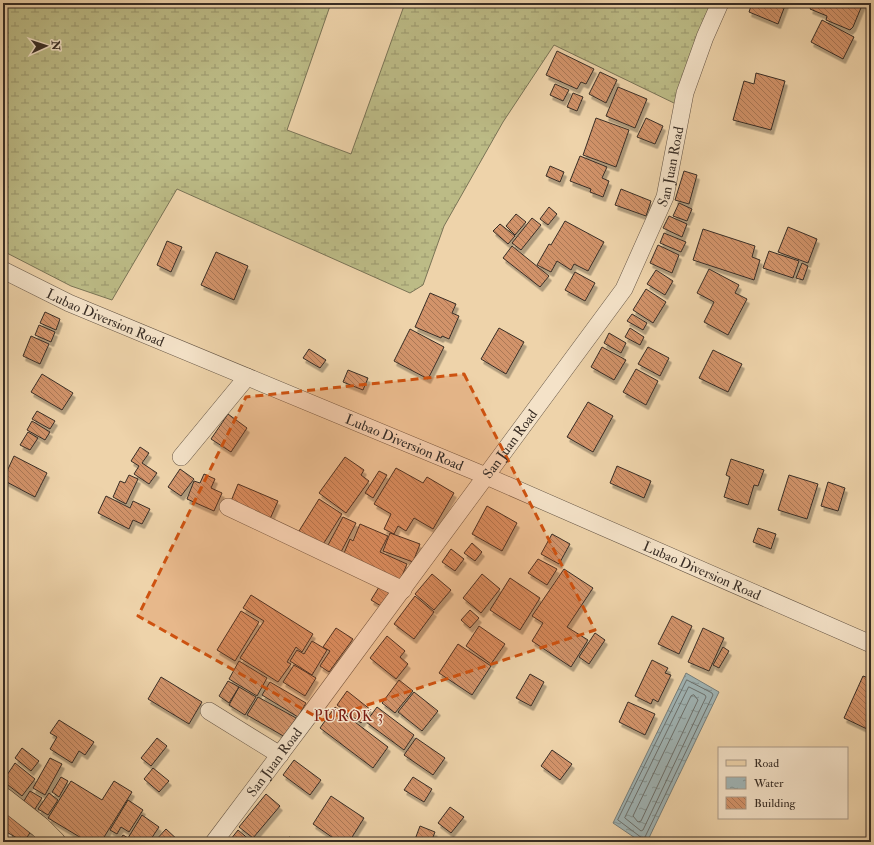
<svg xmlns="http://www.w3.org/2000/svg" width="874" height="845" viewBox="0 0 874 845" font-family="'IM FELL Double Pica',serif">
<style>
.wetland{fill:url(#wetland-marsh);stroke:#7a7456}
.water{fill:url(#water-ripples);stroke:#767e7b}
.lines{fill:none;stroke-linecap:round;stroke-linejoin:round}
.shore{stroke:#6c706d;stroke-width:1}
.building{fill:url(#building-back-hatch);stroke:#382d25;filter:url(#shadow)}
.minor-casing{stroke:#665646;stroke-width:18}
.major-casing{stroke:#382d25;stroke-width:22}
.minor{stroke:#f4e2c8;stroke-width:17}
.major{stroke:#eed3aa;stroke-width:21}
.marked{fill:#ce5210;fill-opacity:0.2;stroke:#ce5210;stroke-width:3;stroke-dasharray:8 5;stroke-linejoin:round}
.labels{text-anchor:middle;stroke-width:3;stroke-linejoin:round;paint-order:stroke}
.street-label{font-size:14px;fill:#382d25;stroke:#f4e2c8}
.neighbourhood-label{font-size:15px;letter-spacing:1px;fill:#7a1f14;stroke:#f4e2c8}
</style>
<defs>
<pattern id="wetland-marsh" width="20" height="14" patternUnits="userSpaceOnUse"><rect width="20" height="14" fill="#bcbb86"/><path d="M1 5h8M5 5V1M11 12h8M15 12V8" fill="none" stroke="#9a986d"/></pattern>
<pattern id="water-ripples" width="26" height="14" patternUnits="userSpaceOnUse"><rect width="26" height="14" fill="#9fb4b5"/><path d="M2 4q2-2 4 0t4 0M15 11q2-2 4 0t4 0" fill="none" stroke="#839393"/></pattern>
<pattern id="building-back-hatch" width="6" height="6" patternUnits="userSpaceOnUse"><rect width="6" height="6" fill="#d2936a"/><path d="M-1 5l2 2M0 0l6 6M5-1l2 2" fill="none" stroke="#ab7857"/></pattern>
<filter id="shadow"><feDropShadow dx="2.5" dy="4.5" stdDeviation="0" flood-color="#0004"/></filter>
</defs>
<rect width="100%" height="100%" fill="#eed3aa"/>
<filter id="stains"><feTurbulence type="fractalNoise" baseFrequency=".005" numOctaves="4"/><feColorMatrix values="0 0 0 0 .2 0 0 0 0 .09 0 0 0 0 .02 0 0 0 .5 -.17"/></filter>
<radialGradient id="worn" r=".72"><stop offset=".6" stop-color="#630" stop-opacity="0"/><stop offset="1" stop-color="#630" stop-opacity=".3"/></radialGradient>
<!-- wetland -->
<path class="wetland" d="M 3,3 L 331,3 L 287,130 L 351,154 L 405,3 L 712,3 L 676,104 L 554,45 L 503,122 L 444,226 L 423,285 L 410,293 L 177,189 L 112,300 L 71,286 L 3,251 Z"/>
<!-- water -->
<path class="water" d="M 686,673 L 719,692 L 647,842 L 641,842 L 613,823 Z"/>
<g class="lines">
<!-- shore -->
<path class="shore" d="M 687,680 L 712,693 L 713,695 L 645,837 L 642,838 L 618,820 Z
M 689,687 L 705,695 L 706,697 L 643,830 L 641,831 L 625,818 Z
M 694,695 L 698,700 L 641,821 L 638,822 L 633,816 L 691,696 Z"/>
</g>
<!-- building -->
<path class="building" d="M 752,3 L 786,3 L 778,24 L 749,12 Z
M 813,3 L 863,3 L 853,27 L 850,30 L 826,20 L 827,16 L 810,9 Z
M 822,20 L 854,37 L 843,59 L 811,42 Z
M 557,51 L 594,69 L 586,84 L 581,82 L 577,89 L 546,75 Z
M 600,72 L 617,80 L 606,103 L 589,94 Z
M 756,73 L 785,81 L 771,130 L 733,120 L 744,81 L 754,84 Z
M 555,84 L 569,90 L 563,101 L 550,95 Z
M 618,87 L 647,99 L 635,128 L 606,116 Z
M 573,93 L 583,97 L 577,111 L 567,107 Z
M 596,118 L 629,130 L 616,167 L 583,155 Z
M 646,118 L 663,126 L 655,144 L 637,137 Z
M 580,156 L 607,167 L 602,178 L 609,181 L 603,197 L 590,192 L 591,189 L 570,181 Z
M 550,166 L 564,172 L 560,182 L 546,176 Z
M 684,171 L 697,175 L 689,204 L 675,200 Z
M 621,189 L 651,201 L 646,216 L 615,205 Z
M 679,203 L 692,209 L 687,221 L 673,216 Z
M 549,207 L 557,214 L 548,225 L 540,219 Z
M 516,214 L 526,222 L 515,235 L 506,226 Z
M 669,216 L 687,224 L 682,237 L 663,228 Z
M 532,218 L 541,225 L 521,250 L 512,243 Z
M 565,221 L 604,242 L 588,271 L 574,264 L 571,270 L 557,261 L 551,272 L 537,265 L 549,244 L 551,245 Z
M 500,224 L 515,236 L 508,244 L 493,231 Z
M 788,227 L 817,239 L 808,263 L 778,252 Z
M 703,229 L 755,246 L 752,257 L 760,260 L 754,280 L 693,260 Z
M 664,233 L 686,242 L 681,252 L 660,243 Z
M 167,241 L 182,247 L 171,272 L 157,265 Z
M 658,245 L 679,255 L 672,273 L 650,263 Z
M 512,246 L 549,276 L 540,287 L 503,258 Z
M 769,251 L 799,261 L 793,278 L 763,268 Z
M 216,252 L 248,266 L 234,300 L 201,285 Z
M 802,263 L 808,266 L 803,280 L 796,278 Z
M 709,269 L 739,285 L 735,293 L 747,299 L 728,335 L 704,322 L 714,302 L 697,293 Z
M 656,270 L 673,281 L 665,295 L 647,284 Z
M 575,272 L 595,283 L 585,301 L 565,290 Z
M 646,289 L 666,302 L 653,323 L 633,310 Z
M 430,293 L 456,304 L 452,313 L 459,316 L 449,339 L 442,336 L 441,338 L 415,327 Z
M 45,312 L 60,319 L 56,330 L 40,323 Z
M 632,314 L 647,323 L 643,330 L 627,321 Z
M 39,325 L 55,332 L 51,342 L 35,335 Z
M 499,328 L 524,342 L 506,374 L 481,359 Z
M 630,328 L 644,337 L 640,345 L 625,337 Z
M 410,329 L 444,347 L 428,379 L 394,361 Z
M 609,333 L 626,343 L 621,353 L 604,343 Z
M 31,336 L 49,344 L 40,364 L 23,356 Z
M 602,347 L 626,360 L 614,380 L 591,367 Z
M 648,347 L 669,358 L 660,376 L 638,364 Z
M 309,349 L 326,360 L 320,368 L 303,358 Z
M 713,350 L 742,364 L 728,392 L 699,378 Z
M 636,369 L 658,381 L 646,405 L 623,392 Z
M 348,370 L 368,378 L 363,390 L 343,382 Z
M 42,374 L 73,393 L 62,410 L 31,392 Z
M 588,402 L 613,416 L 593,452 L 567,437 Z
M 37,411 L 55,421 L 50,429 L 32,419 Z
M 228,414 L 247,428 L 231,452 L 211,439 Z
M 32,421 L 50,432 L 45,440 L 27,430 Z
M 28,432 L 38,438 L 30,450 L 20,445 Z
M 140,447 L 149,453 L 142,463 L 157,473 L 149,484 L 134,474 L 139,466 L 131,461 Z
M 14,456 L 47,473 L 35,497 L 3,480 Z
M 345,457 L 364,470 L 361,475 L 369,481 L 346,513 L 319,493 Z
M 731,459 L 764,470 L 758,486 L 754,485 L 748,505 L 724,497 L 730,477 L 726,475 Z
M 617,466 L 651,481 L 644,498 L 610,483 Z
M 396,468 L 423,483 L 427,477 L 454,493 L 433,529 L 414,518 L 406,531 L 398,526 L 394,534 L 384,529 L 391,514 L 374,504 Z
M 180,469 L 194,479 L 181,496 L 168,487 Z
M 379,471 L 387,475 L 373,498 L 365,493 Z
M 204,474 L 215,479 L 211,488 L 222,493 L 214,511 L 187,499 L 194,481 L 200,483 Z
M 129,475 L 138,479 L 126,504 L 113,497 L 120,481 L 125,483 Z
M 789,475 L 818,484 L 807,519 L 778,510 Z
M 828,482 L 845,488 L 838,511 L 821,506 Z
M 238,484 L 278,501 L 270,519 L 231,501 Z
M 106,496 L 130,508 L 133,501 L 150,509 L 142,524 L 133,520 L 129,529 L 98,513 Z
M 319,499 L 342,514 L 322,546 L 299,531 Z
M 487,506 L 517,523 L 502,551 L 472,534 Z
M 343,517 L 356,523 L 340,554 L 327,547 Z
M 360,524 L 388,536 L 380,552 L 407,564 L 399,583 L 342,558 L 350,539 L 353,541 Z
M 758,528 L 776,534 L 771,549 L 753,542 Z
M 390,533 L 420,544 L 413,562 L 383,551 Z
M 552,534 L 570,544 L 559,564 L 541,554 Z
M 472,543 L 482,552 L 475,561 L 464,553 Z
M 451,549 L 464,559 L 455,571 L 442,562 Z
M 538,559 L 557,569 L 547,585 L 528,573 Z
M 564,569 L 593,588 L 567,627 L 588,640 L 571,667 L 532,641 L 543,623 L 532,616 Z
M 432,574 L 451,590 L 434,610 L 415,594 Z
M 482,574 L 500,589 L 481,613 L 463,598 Z
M 510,578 L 540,598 L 520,630 L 490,610 Z
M 379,587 L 389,593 L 381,606 L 371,600 Z
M 251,595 L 313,634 L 302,652 L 296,647 L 287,662 L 291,664 L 278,682 L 240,658 L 264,621 L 243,608 Z
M 415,596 L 434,612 L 414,639 L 394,624 Z
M 871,602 L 871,613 L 868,612 Z
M 470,610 L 479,618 L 470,628 L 461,620 Z
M 241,611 L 259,622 L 235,661 L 217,650 Z
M 672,616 L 692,626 L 679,654 L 658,644 Z
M 479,626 L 505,644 L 491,664 L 466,646 Z
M 336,628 L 353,639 L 329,672 L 320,666 L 330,651 L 323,647 Z
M 703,628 L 724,638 L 709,671 L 688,662 Z
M 595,633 L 605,640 L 589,664 L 579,657 Z
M 387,636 L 405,651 L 400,657 L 408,664 L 396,679 L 370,658 Z
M 312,641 L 327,650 L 312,675 L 290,661 L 297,650 L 304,654 Z
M 458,644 L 491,666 L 472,695 L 439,673 Z
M 723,647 L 729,651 L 719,668 L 713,665 Z
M 652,660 L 668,668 L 665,673 L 671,675 L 658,702 L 653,699 L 651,704 L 635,696 Z
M 239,661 L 267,678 L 257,696 L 229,679 Z
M 294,665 L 316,678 L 305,696 L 283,682 Z
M 530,674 L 544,682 L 531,706 L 516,698 Z
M 863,676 L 871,679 L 871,720 L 867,729 L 844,718 Z
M 161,677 L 202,702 L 189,724 L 148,699 Z
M 399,680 L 413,691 L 395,713 L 382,703 Z
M 228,681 L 239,687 L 229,703 L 219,696 Z
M 270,682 L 306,703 L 298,717 L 262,695 Z
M 239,687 L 256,697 L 245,715 L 229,705 Z
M 347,691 L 371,710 L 361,723 L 337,705 Z
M 414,692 L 438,711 L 422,731 L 398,712 Z
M 258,697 L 296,718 L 285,737 L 247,715 Z
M 628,702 L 655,714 L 645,735 L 619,722 Z
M 335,707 L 388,747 L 373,768 L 320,728 Z
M 377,707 L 414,735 L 404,750 L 366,722 Z
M 59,720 L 94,742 L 85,755 L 79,751 L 72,763 L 50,749 L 57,737 L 50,733 Z
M 157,738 L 167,746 L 151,766 L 141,758 Z
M 416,738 L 445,758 L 433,775 L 404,755 Z
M 22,748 L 39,761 L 31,771 L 15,758 Z
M 552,750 L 572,764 L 560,780 L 541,766 Z
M 50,758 L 62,764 L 45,795 L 33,788 Z
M 294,760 L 321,780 L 310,795 L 283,775 Z
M 15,763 L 35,779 L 22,796 L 3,781 Z
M 153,768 L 169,781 L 159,792 L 144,779 Z
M 61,777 L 68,781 L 59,797 L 52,792 Z
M 413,777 L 432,789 L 424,802 L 404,790 Z
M 71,781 L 102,800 L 114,781 L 132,792 L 101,842 L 88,842 L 48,818 Z
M 30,791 L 42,798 L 33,812 L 22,804 Z
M 49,793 L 58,800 L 48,815 L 38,809 Z
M 266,794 L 280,806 L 253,838 L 239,827 Z
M 331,796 L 364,818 L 349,842 L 339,842 L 313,824 Z
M 128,800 L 143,810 L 129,832 L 121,827 L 117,834 L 110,830 Z
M 450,807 L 464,817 L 451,833 L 438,823 Z
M 3,810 L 33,828 L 24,842 L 3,830 Z
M 142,815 L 159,827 L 149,842 L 118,842 L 123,835 L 128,838 Z
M 420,826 L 435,832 L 431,842 L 414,842 Z
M 166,829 L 180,842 L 154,842 Z
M 238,830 L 251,841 L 250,842 L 234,842 L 231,839 Z
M 289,837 L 302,842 L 287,842 Z"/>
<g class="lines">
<!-- minor casing -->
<g class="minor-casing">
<g id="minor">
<path id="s1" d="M 3,270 L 69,303 L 486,476 L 871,644"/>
<path d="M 181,457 L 247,377"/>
<path d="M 228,507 L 403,590"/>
<path d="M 209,711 L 280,755"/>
<path d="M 3,841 L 6,842"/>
<path id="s2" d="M 214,842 L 311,713 L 624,289 L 665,197 L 685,93 L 705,37 L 720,3"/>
</g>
</g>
<!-- major casing -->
<g class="major-casing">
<path id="major" d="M 3,798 L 40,827 L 55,842"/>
</g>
<!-- minor -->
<use href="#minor" class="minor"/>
<!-- major -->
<use href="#major" class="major"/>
</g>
<!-- marked area -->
<path class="marked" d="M 464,374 L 595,630 L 322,720 L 138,616 L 246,397 Z"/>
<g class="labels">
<!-- street labels -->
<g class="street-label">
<text dy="5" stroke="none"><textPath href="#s2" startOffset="820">San Juan Road</textPath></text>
<text dy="5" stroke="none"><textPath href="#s1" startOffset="113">Lubao Diversion Road</textPath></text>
<text dy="5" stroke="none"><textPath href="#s1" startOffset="437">Lubao Diversion Road</textPath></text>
<text dy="5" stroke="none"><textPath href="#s2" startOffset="496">San Juan Road</textPath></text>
<text dy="5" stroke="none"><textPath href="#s1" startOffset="761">Lubao Diversion Road</textPath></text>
<text dy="5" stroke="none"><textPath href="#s2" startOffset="100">San Juan Road</textPath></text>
</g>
<!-- neighbourhood labels -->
<g class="neighbourhood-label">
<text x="349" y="721">PUROK 3</text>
</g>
</g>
<!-- margin -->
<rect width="874" height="845" fill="none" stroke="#eed3aa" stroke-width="16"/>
<rect x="4" y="4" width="866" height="837" fill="none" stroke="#382d25" stroke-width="2"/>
<rect x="8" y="8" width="858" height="829" fill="none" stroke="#382d25"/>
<!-- legend -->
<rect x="718" y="747" width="130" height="72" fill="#f4e2c8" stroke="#a99a87"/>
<rect x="726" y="760" width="20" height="6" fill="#eed3aa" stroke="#a99a87"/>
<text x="754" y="767" font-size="12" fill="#382d25">Road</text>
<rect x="726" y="777" width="20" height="12" fill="url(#water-ripples)" stroke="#a99a87"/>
<text x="754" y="787" font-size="12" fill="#382d25">Water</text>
<rect x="726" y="797" width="20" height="12" fill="url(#building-back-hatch)" stroke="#a99a87"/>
<text x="754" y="807" font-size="12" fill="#382d25">Building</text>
<!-- north arrow -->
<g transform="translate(46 46) rotate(87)" stroke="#f4e2c8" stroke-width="3" paint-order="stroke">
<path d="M0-3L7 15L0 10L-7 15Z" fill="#382d25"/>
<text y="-6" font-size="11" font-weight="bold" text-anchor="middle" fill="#382d25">N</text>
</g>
<rect width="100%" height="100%" filter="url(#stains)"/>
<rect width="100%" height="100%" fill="url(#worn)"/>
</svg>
